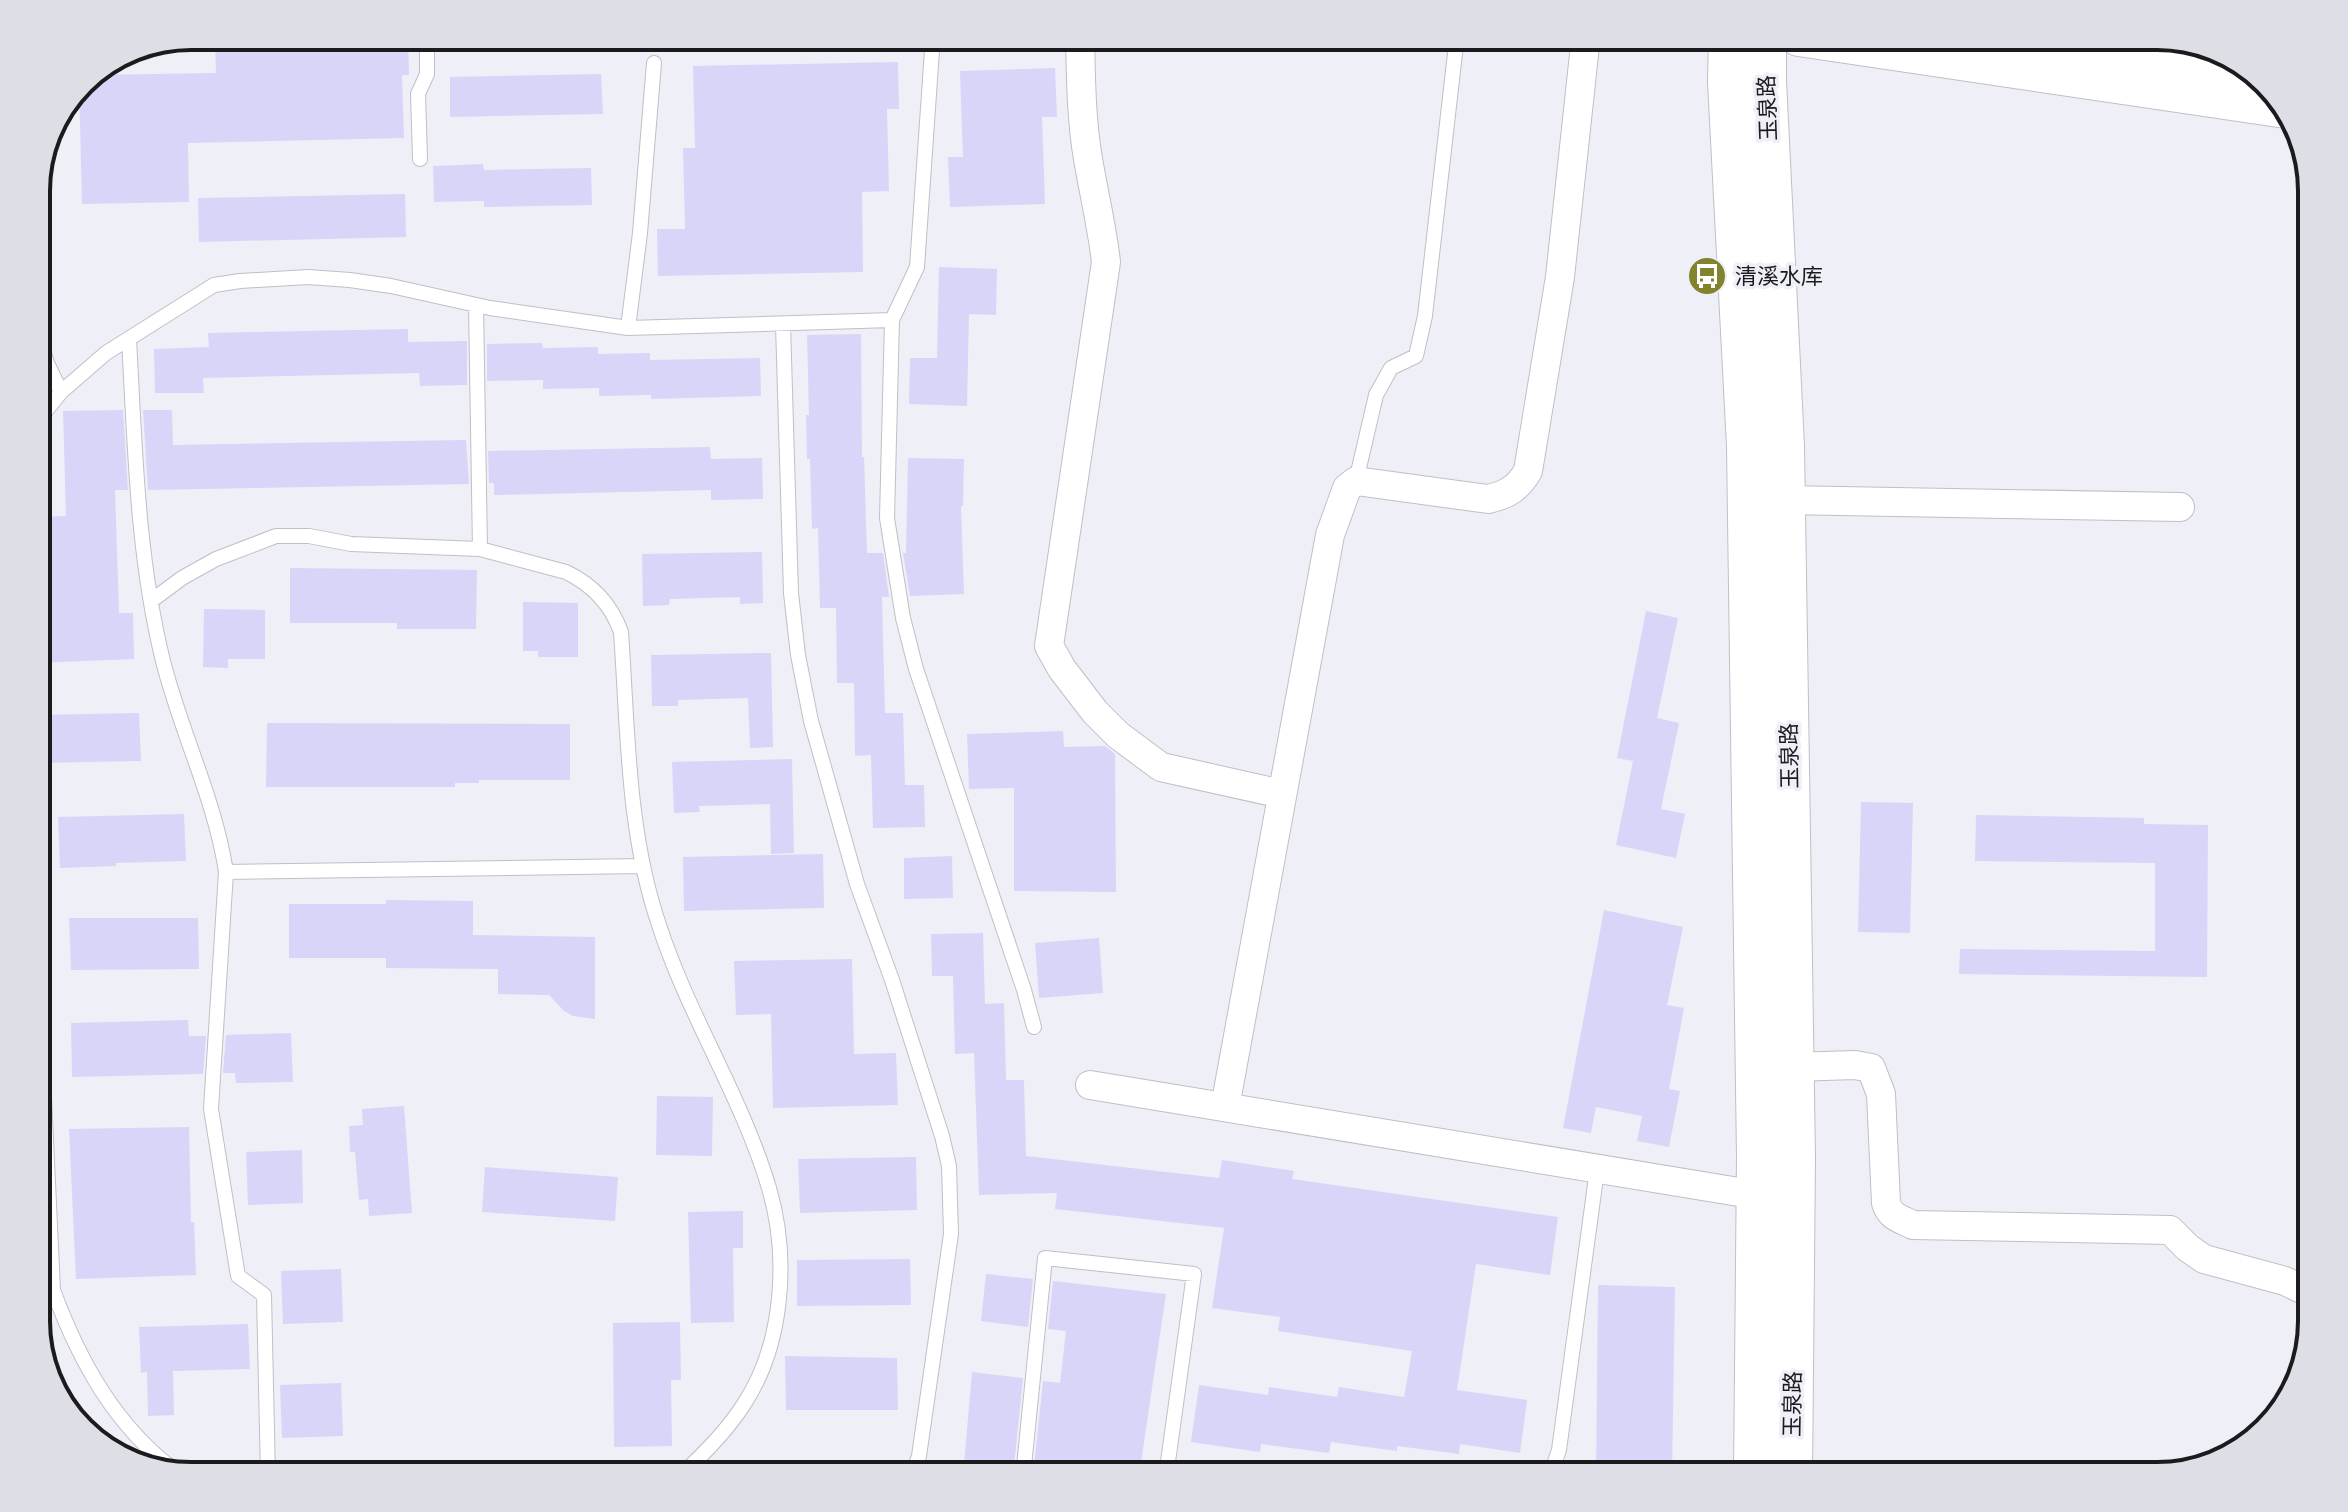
<svg xmlns="http://www.w3.org/2000/svg" width="2348" height="1512" viewBox="0 0 2348 1512" font-family="Roboto,'Noto Sans SC',sans-serif">
<style>
.building{fill:#d9d5f8}
.lines{fill:none;stroke-linecap:round;stroke-linejoin:round}
.lane-casing{stroke:#c0bfc7;stroke-width:16}
.street-casing{stroke:#c0bfc7;stroke-width:30}
.secondary-casing{stroke:#c0bfc7;stroke-width:42}
.lane{stroke:#fff;stroke-width:14}
.street{stroke:#fff;stroke-width:28}
.secondary{stroke:#fff;stroke-width:40}
.labels{text-anchor:middle;stroke-width:7;stroke-linejoin:round;paint-order:stroke}
.street-label{font-size:22px;fill:#1b1a1d;stroke:#efeff7}
.poi-label{font-size:22px;fill:#1b1a1d;stroke:#efeff7;text-anchor:start}
.rim{fill:none;stroke:#1b1a1d;stroke-width:4}
</style>
<rect width="100%" height="100%" fill="#efeff7"/>
<!-- building -->
<path class="building" d="M 408,37 L 409,75 L 402,75 L 404,138 L 188,143 L 189,202 L 82,204 L 79,84 L 91,75 L 216,73 L 215,41 Z
M 898,62 L 899,109 L 887,109 L 889,191 L 862,192 L 863,272 L 658,276 L 657,229 L 685,229 L 683,148 L 695,148 L 693,66 Z
M 1055,68 L 1057,117 L 1042,117 L 1045,204 L 950,207 L 948,157 L 963,157 L 960,71 Z
M 601,74 L 603,114 L 450,117 L 450,77 Z
M 483,164 L 484,170 L 591,168 L 592,205 L 484,207 L 484,201 L 434,202 L 433,166 Z
M 405,194 L 406,237 L 199,242 L 198,198 Z
M 939,267 L 997,269 L 996,315 L 969,314 L 967,406 L 909,404 L 910,358 L 937,358 Z
M 408,329 L 408,342 L 467,341 L 467,385 L 420,386 L 419,373 L 203,378 L 204,393 L 155,393 L 154,349 L 209,347 L 208,333 Z
M 861,334 L 862,457 L 864,457 L 867,553 L 883,553 L 889,597 L 882,597 L 885,713 L 903,713 L 905,785 L 924,785 L 925,827 L 873,828 L 871,755 L 855,756 L 854,683 L 837,683 L 836,608 L 820,608 L 818,528 L 812,529 L 810,459 L 807,459 L 806,415 L 809,415 L 807,335 Z
M 542,343 L 543,348 L 598,347 L 598,354 L 650,353 L 650,360 L 760,358 L 761,396 L 651,399 L 651,395 L 599,396 L 599,388 L 543,389 L 543,380 L 487,381 L 487,344 Z
M 123,410 L 128,490 L 115,490 L 119,613 L 133,613 L 134,659 L 36,663 L 36,517 L 66,516 L 63,411 Z
M 143,410 L 172,410 L 173,445 L 466,440 L 469,484 L 148,490 Z
M 710,447 L 711,459 L 762,458 L 763,499 L 711,500 L 711,490 L 494,495 L 494,483 L 489,483 L 488,451 Z
M 908,458 L 964,459 L 963,506 L 961,506 L 964,594 L 910,596 L 903,553 L 906,553 Z
M 762,552 L 763,603 L 740,604 L 740,597 L 670,599 L 669,605 L 643,606 L 642,554 Z
M 290,568 L 477,570 L 476,629 L 397,629 L 397,623 L 290,623 Z
M 523,602 L 578,603 L 578,657 L 538,657 L 538,651 L 523,651 Z
M 204,609 L 265,610 L 265,659 L 228,659 L 228,668 L 203,667 Z
M 1646,611 L 1678,618 L 1657,718 L 1679,723 L 1661,809 L 1685,814 L 1676,858 L 1616,845 L 1633,761 L 1617,758 Z
M 771,653 L 773,747 L 750,748 L 748,698 L 678,700 L 678,706 L 652,706 L 651,655 Z
M 139,713 L 141,761 L 36,763 L 36,715 Z
M 267,723 L 570,724 L 570,780 L 479,780 L 479,783 L 455,783 L 455,787 L 266,787 Z
M 1063,731 L 1064,747 L 1105,746 L 1115,754 L 1116,892 L 1014,891 L 1014,788 L 969,789 L 967,734 Z
M 792,759 L 794,853 L 771,854 L 770,804 L 699,806 L 700,812 L 674,813 L 672,762 Z
M 1861,802 L 1913,803 L 1910,933 L 1858,932 Z
M 184,814 L 186,861 L 116,863 L 116,866 L 60,868 L 58,817 Z
M 1976,815 L 2144,818 L 2144,824 L 2208,825 L 2207,977 L 1959,974 L 1960,949 L 2155,951 L 2155,863 L 1975,861 Z
M 823,854 L 824,908 L 684,911 L 683,857 Z
M 952,856 L 953,898 L 904,899 L 904,858 Z
M 386,900 L 473,901 L 473,935 L 595,937 L 595,1019 L 573,1016 L 564,1011 L 549,995 L 498,994 L 498,969 L 386,968 L 386,958 L 289,958 L 289,904 L 386,904 Z
M 1604,910 L 1683,927 L 1667,1005 L 1684,1008 L 1669,1089 L 1680,1091 L 1669,1147 L 1637,1141 L 1642,1116 L 1596,1107 L 1591,1133 L 1563,1128 Z
M 69,918 L 198,918 L 199,969 L 71,970 Z
M 983,933 L 985,1004 L 1004,1003 L 1006,1080 L 1024,1080 L 1026,1156 L 1219,1178 L 1222,1160 L 1294,1171 L 1292,1179 L 1558,1217 L 1550,1275 L 1476,1264 L 1457,1390 L 1527,1400 L 1520,1453 L 1460,1444 L 1459,1454 L 1397,1446 L 1397,1451 L 1331,1442 L 1329,1453 L 1261,1444 L 1260,1452 L 1191,1442 L 1199,1385 L 1268,1395 L 1269,1387 L 1337,1397 L 1339,1387 L 1404,1397 L 1412,1351 L 1278,1331 L 1280,1317 L 1212,1308 L 1224,1228 L 1055,1209 L 1057,1193 L 979,1195 L 974,1053 L 955,1054 L 953,976 L 932,976 L 931,934 Z
M 1099,938 L 1103,993 L 1039,998 L 1035,943 Z
M 852,959 L 854,1054 L 896,1053 L 898,1105 L 773,1108 L 771,1014 L 736,1015 L 734,961 Z
M 188,1020 L 189,1036 L 206,1036 L 203,1074 L 72,1077 L 71,1023 Z
M 291,1033 L 293,1082 L 236,1083 L 235,1073 L 223,1073 L 226,1035 Z
M 657,1096 L 713,1097 L 712,1156 L 656,1155 Z
M 404,1106 L 412,1213 L 369,1216 L 368,1199 L 359,1200 L 355,1152 L 350,1152 L 349,1126 L 363,1125 L 362,1109 Z
M 189,1127 L 191,1222 L 194,1222 L 196,1275 L 76,1279 L 69,1129 Z
M 302,1150 L 303,1203 L 248,1205 L 246,1152 Z
M 916,1157 L 917,1210 L 800,1213 L 798,1159 Z
M 485,1167 L 618,1177 L 615,1221 L 482,1212 Z
M 743,1211 L 743,1248 L 733,1248 L 734,1322 L 691,1323 L 688,1212 Z
M 910,1259 L 911,1305 L 797,1306 L 797,1260 Z
M 341,1269 L 343,1322 L 283,1324 L 281,1271 Z
M 986,1274 L 1033,1279 L 1028,1327 L 981,1321 Z
M 1053,1281 L 1166,1294 L 1139,1476 L 1033,1476 L 1043,1381 L 1060,1383 L 1066,1331 L 1048,1329 Z
M 1598,1285 L 1675,1287 L 1672,1476 L 1596,1476 Z
M 680,1322 L 681,1380 L 671,1380 L 672,1446 L 614,1447 L 613,1323 Z
M 248,1324 L 250,1369 L 173,1371 L 174,1415 L 148,1416 L 147,1372 L 141,1373 L 139,1327 Z
M 785,1356 L 897,1358 L 898,1410 L 786,1410 Z
M 972,1372 L 1023,1378 L 1013,1476 L 963,1476 Z
M 341,1383 L 343,1436 L 282,1438 L 280,1385 Z"/>
<g class="lines">
<!-- lane casing -->
<g class="lane-casing">
<path id="lane" d="M 933,36 L 917,267 L 892,320 L 887,518 L 903,618 L 916,669 L 1024,990 L 1034,1027
M 420,159 L 418,94 L 427,74 L 427,36
M 37,178 L 37,331 L 47,363 L 61,392
M 476,305 L 480,549
M 783,324 L 791,593 L 798,655 L 811,721 L 857,884 L 892,980 L 942,1136 L 949,1166 L 951,1234 L 919,1456 L 912,1476
M 628,328 L 640,233 L 654,63
M 129,339 C 135,447 137,556 163,661 C 181,733 215,799 226,872 L 211,1109 L 238,1276 L 264,1295 L 268,1476
M 36,423 L 61,392 L 106,353 L 214,285 L 240,281 L 308,277 L 350,280 L 391,286 L 490,308 L 628,328 L 892,320
M 1356,481 L 1376,395 L 1391,368 L 1416,356 L 1425,316 L 1457,36
M 151,601 L 182,578 L 216,559 L 276,536 L 309,536 L 351,544 L 480,549 L 566,572 C 593,585 611,604 621,632 C 628,731 627,831 659,925 C 688,1015 742,1097 769,1188 C 789,1256 784,1343 744,1404 C 727,1431 704,1454 680,1476
M 226,872 L 642,866
M 36,924 L 53,1290 C 79,1360 115,1427 177,1472
M 1023,1476 L 1045,1258 L 1194,1274 L 1166,1476
M 1550,1476 L 1559,1450 L 1597,1170"/>
</g>
<!-- street casing -->
<g class="street-casing">
<path id="street" d="M 1080,36 C 1081,77 1081,118 1088,159 C 1094,194 1102,227 1106,262 L 1049,646 L 1062,669 L 1095,712 L 1118,735 L 1161,767 L 1282,794
M 1785,500 L 2180,507
M 1793,1067 L 1855,1065 L 1871,1068 L 1881,1094 L 1886,1203 C 1890,1217 1901,1219 1913,1225 L 2170,1230 L 2188,1248 L 2204,1259 L 2285,1281 L 2312,1294
M 1090,1085 L 1757,1195
M 1225,1107 L 1330,535 L 1347,488 L 1356,481 L 1488,499 C 1507,495 1518,488 1528,471 L 1560,277 L 1586,36"/>
</g>
<!-- secondary casing -->
<g class="secondary-casing">
<path id="secondary" d="M 1729,36 L 1728,82 L 1747,446 L 1757,1158 L 1754,1476
M 1766,36 L 1766,81 L 1784,446 L 1795,1158 L 1792,1476
M 1799,36 L 2286,108
M 2050,36 L 2246,65"/>
</g>
<!-- lane -->
<use href="#lane" class="lane"/>
<!-- street -->
<use href="#street" class="street"/>
<!-- secondary -->
<use href="#secondary" class="secondary"/>
</g>
<!-- icons -->
<defs>
<g id="bus-disc" transform="scale(2)"><circle r="9.5" fill="#82832d" stroke="#efeff7"/><path d="M-5-6H5V4H4V6H2V4H-2V6H-4V4H-5ZM-3.5-4V0h7V-4ZM-3.5 1.2v1.5H-2V1.2ZM2 1.2v1.5H3.5V1.2Z" fill="#fff"/></g>
</defs>
<g fill-rule="evenodd">
<use href="#bus-disc" x="1707" y="276"/>
</g>
<g class="labels">
<!-- street labels -->
<g class="street-label">
<text transform="translate(1767 108) rotate(-92)" y="8">玉泉路</text>
<text transform="translate(1789 756) rotate(-91)" y="8">玉泉路</text>
<text transform="translate(1792 1404) rotate(-89)" y="8">玉泉路</text>
</g>
<!-- poi labels -->
<g class="poi-label">
<text x="1735" y="284">清溪水库</text>
</g>
</g>
<!-- crop -->
<path d="M0 0H2348V1512H0ZM191 50H2157A141 141 0 0 1 2298 191V1321A141 141 0 0 1 2157 1462H191A141 141 0 0 1 50 1321V191A141 141 0 0 1 191 50Z" fill="#dedee6" fill-rule="evenodd"/>
<path class="rim" d="M191 50H2157A141 141 0 0 1 2298 191V1321A141 141 0 0 1 2157 1462H191A141 141 0 0 1 50 1321V191A141 141 0 0 1 191 50Z"/>
</svg>
